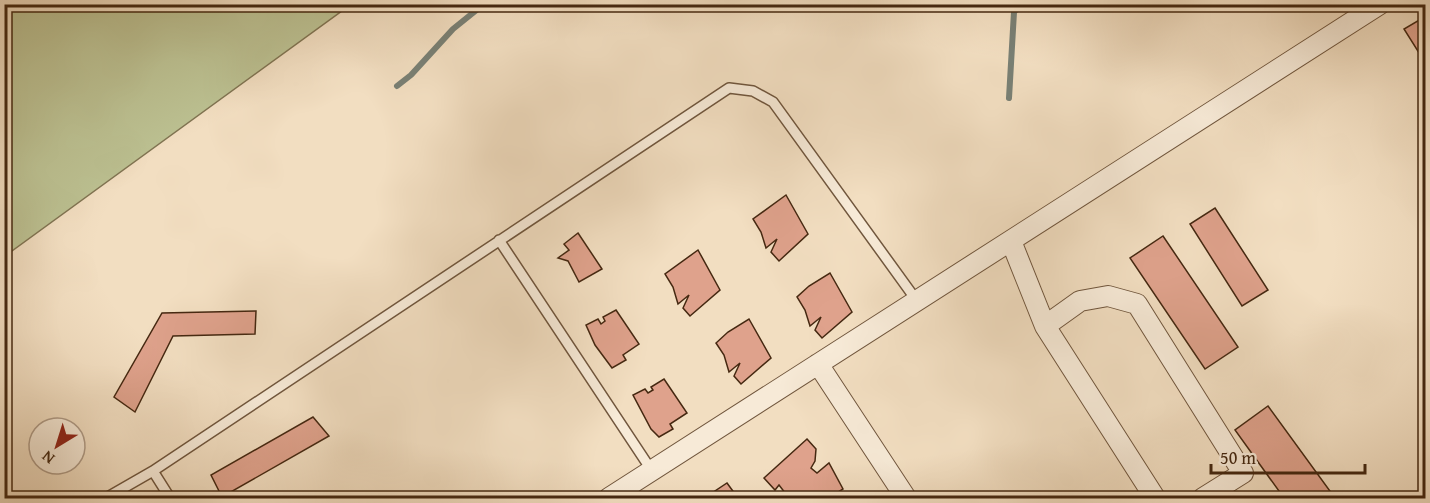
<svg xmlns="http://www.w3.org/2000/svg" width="1430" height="503" viewBox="0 0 1430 503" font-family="'Gentium Book Plus',serif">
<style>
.green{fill:#bcc192;stroke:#807452;stroke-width:1.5}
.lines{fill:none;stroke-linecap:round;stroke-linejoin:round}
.stream{stroke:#798075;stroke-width:6}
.building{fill:#dfa28c;stroke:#452811;stroke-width:1.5}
.lane-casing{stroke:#70563d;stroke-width:12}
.street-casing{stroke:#70563d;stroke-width:22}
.lane{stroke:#f7ead7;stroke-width:9}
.street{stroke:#f7ead7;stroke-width:20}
</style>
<rect width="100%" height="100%" fill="#f2dec1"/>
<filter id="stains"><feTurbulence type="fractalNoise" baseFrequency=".00333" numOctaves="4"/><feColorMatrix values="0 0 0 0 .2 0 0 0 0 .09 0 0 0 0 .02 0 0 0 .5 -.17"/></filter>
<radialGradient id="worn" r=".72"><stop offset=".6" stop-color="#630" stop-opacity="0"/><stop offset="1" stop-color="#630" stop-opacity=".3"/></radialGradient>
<!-- green -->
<path class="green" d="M 5,4 L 350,4 L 350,5 L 5,256 Z"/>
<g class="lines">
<!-- stream -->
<path class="stream" d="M 397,86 L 411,75 L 453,29 L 484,4
M 1009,98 L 1014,12 L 1021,4"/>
</g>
<!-- building -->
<path class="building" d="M 1421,19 L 1426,27 L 1426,64 L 1404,29 Z
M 786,195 L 808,234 L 779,261 L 771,252 L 777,239 L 766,248 L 761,232 L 753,219 Z
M 1215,208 L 1268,290 L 1242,306 L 1190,224 Z
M 578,233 L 602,269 L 579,282 L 568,261 L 558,258 L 569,250 L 564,244 Z
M 1163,236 L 1238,347 L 1205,369 L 1130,258 Z
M 698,250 L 720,290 L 690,316 L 683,308 L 689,295 L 678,304 L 673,287 L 665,274 Z
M 830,273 L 852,312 L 822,338 L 815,330 L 821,317 L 810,326 L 805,310 L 797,297 L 809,286 Z
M 616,310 L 639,344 L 623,355 L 626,360 L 612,368 L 595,345 L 586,325 L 598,319 L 601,324 L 605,321 L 603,317 Z
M 256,311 L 255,334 L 173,336 L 135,412 L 114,397 L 162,313 Z
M 749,319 L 771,358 L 741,384 L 734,376 L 740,363 L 729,372 L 724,355 L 716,343 L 728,332 Z
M 664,379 L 687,413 L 670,424 L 673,429 L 659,437 L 651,429 L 633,395 L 645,389 L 648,393 L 653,390 L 651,387 Z
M 1268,406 L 1335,498 L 1284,498 L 1235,430 Z
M 313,417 L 329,436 L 222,497 L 211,475 Z
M 807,439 L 816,449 L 815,461 L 811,468 L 817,473 L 829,463 L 843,489 L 829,498 L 789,498 L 779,485 L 775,490 L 764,478 Z
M 727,483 L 738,498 L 715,498 L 712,493 Z"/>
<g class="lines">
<!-- lane casing -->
<g class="lane-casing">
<path id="lane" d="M 499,240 L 652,471
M 106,498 L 153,471
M 170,498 L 153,471 L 729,88 L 753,91 L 773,102 L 917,301"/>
</g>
<!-- street casing -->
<g class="street-casing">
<path id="street" d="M 1011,241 L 1045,326 L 1080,301 L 1108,296 L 1137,304 L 1243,473 L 1203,498
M 1045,326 L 1155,498
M 818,364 L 906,498
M 609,498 L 1380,4"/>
</g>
<!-- lane -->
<use href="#lane" class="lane"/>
<!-- street -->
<use href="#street" class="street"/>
</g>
<!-- margin -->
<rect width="1430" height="503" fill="none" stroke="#f2dec1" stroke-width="24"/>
<rect x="6" y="6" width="1418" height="491" fill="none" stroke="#452811" stroke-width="3"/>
<rect x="12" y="12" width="1406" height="479" fill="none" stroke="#452811" stroke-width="1.5"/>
<!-- north arrow -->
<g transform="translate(57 446) rotate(218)"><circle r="28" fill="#f7ead7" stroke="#b09c88" stroke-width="1.5"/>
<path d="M0-4.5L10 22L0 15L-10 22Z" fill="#8f2418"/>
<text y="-9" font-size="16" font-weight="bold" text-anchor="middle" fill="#452811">N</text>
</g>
<!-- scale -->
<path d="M1211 464v9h154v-9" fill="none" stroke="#452811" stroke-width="3"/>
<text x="1220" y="464" font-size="18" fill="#452811" stroke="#f7ead7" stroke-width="4.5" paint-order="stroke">50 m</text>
<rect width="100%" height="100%" filter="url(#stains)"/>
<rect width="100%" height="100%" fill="url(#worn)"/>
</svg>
